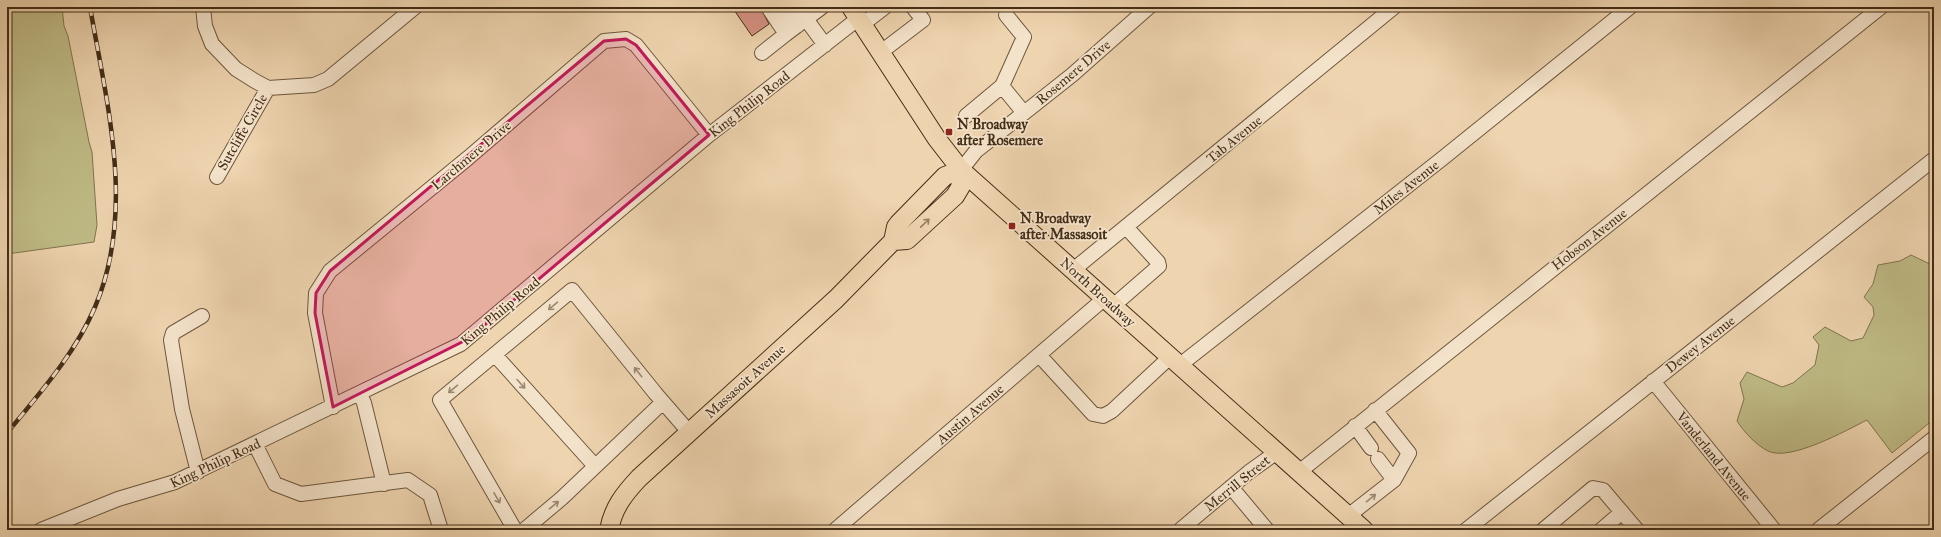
<svg xmlns="http://www.w3.org/2000/svg" width="1941" height="537" viewBox="0 0 1941 537" font-family="'IM FELL Great Primer',serif">
<style>
.green{fill:#bfbb86;stroke:#81744e}
.building{fill:#d79284;stroke:#432d17}
.lines{fill:none;stroke-linecap:round;stroke-linejoin:round}
.minor-casing{stroke:#6e573d;stroke-width:16}
.major-casing{stroke:#432d17;stroke-width:20}
.minor{stroke:#f4e3cb;stroke-width:14}
.major{stroke:#eed4af;stroke-width:18}
.rail-casing{stroke:#432d17;stroke-width:4.5}
.rail{stroke:#f4e3cb;stroke-width:3;stroke-dasharray:9;stroke-linecap:butt}
.oneway{stroke:#988063}
.oneway2{stroke:#9c8871}
.marked{fill:#c2185b;fill-opacity:0.2;stroke:#c2185b;stroke-width:3;stroke-linejoin:round}
.poi-dot{fill:#8f2418;stroke:#f4e3cb;stroke-width:1.5}
.labels{text-anchor:middle;stroke-width:3.5;stroke-linejoin:round;paint-order:stroke}
.street-label{font-size:14px;fill:#432d17;stroke:#f4e3cb}
.poi-label{font-size:14px;font-weight:bold;fill:#432d17;stroke:#f4e3cb;text-anchor:start}
</style>
<rect width="100%" height="100%" fill="#eed4af"/>
<filter id="stains"><feTurbulence type="fractalNoise" baseFrequency=".005" numOctaves="4"/><feColorMatrix values="0 0 0 0 .2 0 0 0 0 .09 0 0 0 0 .02 0 0 0 .5 -.17"/></filter>
<radialGradient id="worn" r=".72"><stop offset=".6" stop-color="#630" stop-opacity="0"/><stop offset="1" stop-color="#630" stop-opacity=".3"/></radialGradient>
<!-- green -->
<path class="green" d="M 7,7 L 62,7 L 64,26 L 68,36 L 89,142 L 92,152 L 97,225 L 94,242 L 7,254 Z
M 1911,255 L 1934,266 L 1934,419 L 1892,453 L 1867,420 C 1847,430 1790,462 1768,451 C 1756,445 1744,432 1737,421 L 1744,399 L 1740,383 L 1747,372 L 1782,387 L 1793,383 L 1815,365 L 1819,345 L 1813,337 L 1825,327 L 1851,341 L 1863,338 L 1874,315 L 1873,307 L 1864,297 L 1873,284 L 1878,265 L 1900,261 Z"/>
<!-- building -->
<path class="building" d="M 732,7 L 760,7 L 769,24 L 752,36 Z"/>
<g class="lines">
<!-- minor casing -->
<g class="minor-casing">
<path id="minor" d="M 203,7 L 205,26 L 212,44 L 236,69 L 255,81 L 268,88 L 314,85 L 328,79 L 415,7
M 768,7 L 786,34 L 806,19 L 797,7
M 822,7 L 806,19 L 825,45
M 787,13 L 797,26
M 1006,15 L 1024,37 L 1002,86 L 1024,113
M 863,24 L 885,7
M 881,52 L 923,20 L 913,7
M 762,53 L 786,34
M 966,116 L 1002,86
M 961,170 L 976,151 L 1072,75 L 1149,7
M 217,177 L 268,88
M 1073,270 L 1394,7
M 1113,306 L 1159,266 L 1158,262 L 1126,227
M 495,355 L 595,466
M 1039,355 L 1093,414 L 1103,416 L 1112,411 L 1170,357
M 1180,365 L 1443,158 L 1630,7
M 1653,381 L 1774,530
M 360,394 L 364,403 L 384,484
M 333,407 L 315,313 L 316,293 L 330,271 L 468,158 L 604,41 L 626,39 L 636,45 L 709,135
M 1355,426 L 1371,448
M 255,444 L 275,484 L 301,494 L 408,480 L 430,495 L 441,530
M 1378,459 L 1394,480
M 198,472 L 182,409 L 171,340 L 173,333 L 202,316
M 1299,472 L 1881,7
M 1231,487 L 1267,530
M 1348,516 L 1394,480 L 1409,453 L 1375,410
M 41,530 L 118,499 L 175,482 L 461,344 L 709,135 L 859,18
M 515,530 L 440,400 L 572,290 L 656,394 L 689,432
M 524,530 L 562,498 L 663,402
M 835,530 L 1105,298
M 1180,530 L 1249,472 L 1277,452
M 1466,530 L 1934,159
M 1543,530 L 1593,488 L 1603,490 L 1637,530
M 1601,530 L 1622,512
M 1818,530 L 1934,438"/>
</g>
<!-- major casing -->
<g class="major-casing">
<path id="major" d="M 851,7 L 937,139 L 961,170 L 1364,530
M 609,530 C 613,508 624,494 639,478 L 836,299 L 893,241 L 896,227 L 899,223 L 945,176 L 961,170 L 961,186 L 955,196 L 907,240 L 893,241"/>
</g>
<!-- minor -->
<use href="#minor" class="minor"/>
<!-- major -->
<use href="#major" class="major"/>
<!-- rail casing -->
<g class="rail-casing">
<path id="rail" d="M 7,433 C 39,394 75,354 95,307 C 136,211 107,105 90,7"/>
</g>
<!-- rail -->
<use href="#rail" class="rail"/>
</g>
<!-- one-way arrows -->
<defs><path id="oneway-shaft" d="M-6 0H5M1.5-3L5.5 0L1.5 3" fill="none" stroke-width="1.6" stroke-linecap="round" stroke-linejoin="round"/></defs>
<use class="oneway" href="#oneway-shaft" transform="translate(925 223) rotate(-44)"/>
<g class="oneway2">
<use href="#oneway-shaft" transform="translate(553 306) rotate(140)"/>
<use href="#oneway-shaft" transform="translate(638 372) rotate(-129)"/>
<use href="#oneway-shaft" transform="translate(521 384) rotate(48)"/>
<use href="#oneway-shaft" transform="translate(453 389) rotate(140)"/>
<use href="#oneway-shaft" transform="translate(497 498) rotate(60)"/>
<use href="#oneway-shaft" transform="translate(1371 498) rotate(-39)"/>
<use href="#oneway-shaft" transform="translate(554 505) rotate(-40)"/>
</g>
<!-- marked area -->
<path class="marked" d="M 626,39 L 636,45 L 709,135 L 468,339 L 333,407 L 315,313 L 316,293 L 330,271 L 604,41 Z"/>
<!-- markers -->
<g class="poi-dot">
<rect x="945" y="128" width="8" height="8" rx="2"/>
<rect x="1008" y="222" width="8" height="8" rx="2"/>
</g>
<g class="labels">
<!-- street labels -->
<g class="street-label">
<text transform="translate(1073 72) rotate(-40)" y="5">Rosemere Drive</text>
<text transform="translate(749 104) rotate(-38)" y="5">King Philip Road</text>
<text transform="translate(242 132) rotate(-60)" y="5">Sutcliffe Circle</text>
<text transform="translate(1234 139) rotate(-39)" y="5">Tab Avenue</text>
<text transform="translate(471 155) rotate(-40)" y="5">Larchmere Drive</text>
<text transform="translate(1406 187) rotate(-38)" y="5">Miles Avenue</text>
<text transform="translate(1589 239) rotate(-38)" y="5">Hobson Avenue</text>
<text transform="translate(1098 292) rotate(42)" y="5">North Broadway</text>
<text transform="translate(500 311) rotate(-40)" y="5">King Philip Road</text>
<text transform="translate(1700 344) rotate(-38)" y="5">Dewey Avenue</text>
<text transform="translate(745 381) rotate(-42)" y="5">Massasoit Avenue</text>
<text transform="translate(970 414) rotate(-41)" y="5">Austin Avenue</text>
<text transform="translate(1714 456) rotate(51)" y="5">Vanderland Avenue</text>
<text transform="translate(215 463) rotate(-25)" y="5">King Philip Road</text>
<text transform="translate(1237 483) rotate(-39)" y="5">Merrill Street</text>
</g>
<!-- poi labels -->
<g class="poi-label">
<text x="957" y="129">N Broadway<tspan x="957" dy="16">after Rosemere</tspan></text>
<text x="1020" y="223">N Broadway<tspan x="1020" dy="16">after Massasoit</tspan></text>
</g>
</g>
<!-- margin -->
<rect width="1941" height="537" fill="none" stroke="#eed4af" stroke-width="24"/>
<rect x="8" y="8" width="1925" height="521" fill="none" stroke="#432d17" stroke-width="2"/>
<rect x="12" y="12" width="1917" height="513" fill="none" stroke="#432d17"/>
<rect width="100%" height="100%" filter="url(#stains)"/>
<rect width="100%" height="100%" fill="url(#worn)"/>
</svg>
